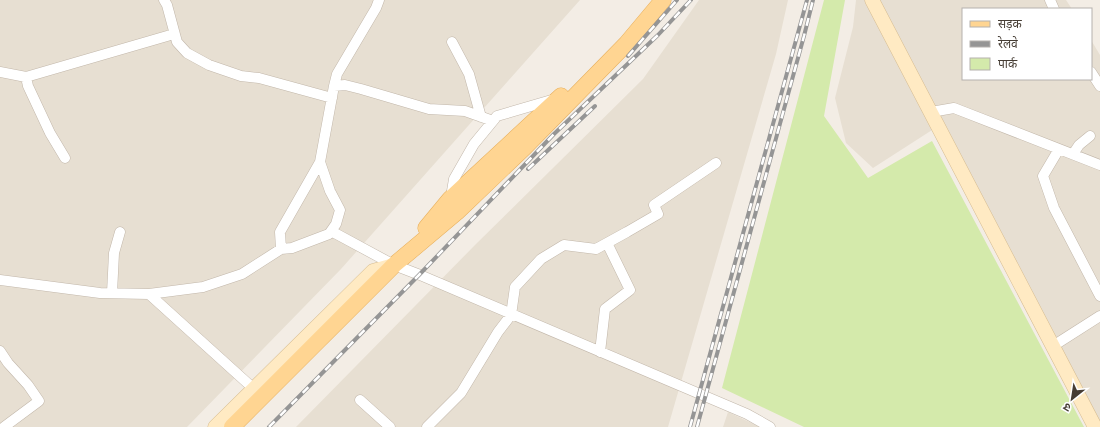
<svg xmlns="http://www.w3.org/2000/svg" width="1100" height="427" viewBox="0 0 1100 427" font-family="Figtree,'Noto Sans Devanagari',sans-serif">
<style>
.residential{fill:#e7dfd2}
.green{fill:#d4eaab}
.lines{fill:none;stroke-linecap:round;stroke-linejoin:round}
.street-casing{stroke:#c2b7aa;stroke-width:11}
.secondary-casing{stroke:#d6bd92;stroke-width:15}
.primary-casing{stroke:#e8b05d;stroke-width:17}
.street{stroke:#fff;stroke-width:10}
.secondary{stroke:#ffeac3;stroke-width:14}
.primary{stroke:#ffd592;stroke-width:16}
.rail-casing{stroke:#959595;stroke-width:4}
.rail{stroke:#fff;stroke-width:2.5;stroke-dasharray:8;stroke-linecap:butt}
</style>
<rect width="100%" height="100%" fill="#f3ede5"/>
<!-- residential -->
<path class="residential" d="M 0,0 L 580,0 L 341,269 L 187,427 L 0,427 Z
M 699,0 L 788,0 L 776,54 L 668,427 L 296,427 L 475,245 L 643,79 Z
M 856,0 L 1066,0 L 1072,9 L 963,9 L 963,79 L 1091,79 L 1091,40 L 1100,55 L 1100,427 L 943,123 L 873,168 L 846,143 L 835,98 L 853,27 Z
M 728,412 L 760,427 L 723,427 Z"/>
<!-- green -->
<path class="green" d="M 824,0 L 845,0 L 824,116 L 868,178 L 932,141 L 1084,427 L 804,427 L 722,388 Z"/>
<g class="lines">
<!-- street casing -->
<g class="street-casing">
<path id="street" d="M 164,0 L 167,5 L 177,42 L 187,53 L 209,65 L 241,76 L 259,78 L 332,98
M 1050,0 L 1054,9
M 452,42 L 469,74 L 481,117
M 0,72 L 26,77 L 174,34
M 1091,72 L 1100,86
M 26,77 L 28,86 L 50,133 L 65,158
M 334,86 L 345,85 L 361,89 L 429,109 L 465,111 L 493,121
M 931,112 L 954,108 L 1100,165
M 1059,149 L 1043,176 L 1054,208 L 1100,296
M 1073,154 L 1079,145 L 1090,136
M 451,197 L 454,179 L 474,144 L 497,116 L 555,99
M 331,231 L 394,265 L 420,275 L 747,414 L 770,427
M 281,249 L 280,232 L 320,162
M 0,280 L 100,293 L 149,294 L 203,287 L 242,274 L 281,249 L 292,248 L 329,234 L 336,224 L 340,210 L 330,191 L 320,162 L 334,86 L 337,74 L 376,8 L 379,0
M 112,293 L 114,253 L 120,232
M 149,294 L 254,389
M 1053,346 L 1100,316
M 0,351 L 8,363 L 28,385 L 39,401 L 4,427
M 600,352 L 605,309 L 630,290 L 607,243
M 360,400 L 390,427
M 427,427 L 461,393 L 498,332 L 511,315 L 515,287 L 541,259 L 564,245 L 596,249 L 627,232 L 658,214 L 654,205 L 716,163"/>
</g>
<!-- secondary casing -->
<g class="secondary-casing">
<path id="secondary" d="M 872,0 L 1095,427
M 215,427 L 373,271 L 394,265"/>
</g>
<!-- primary casing -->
<g class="primary-casing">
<path id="primary" d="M 426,228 L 450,199 L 561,96
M 232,427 L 394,265 L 457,212 L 525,147 L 627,43 L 663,0"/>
</g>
<!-- street -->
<use href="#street" class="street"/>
<!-- secondary -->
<use href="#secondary" class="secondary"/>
<!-- primary -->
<use href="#primary" class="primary"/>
<!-- rail casing -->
<g class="rail-casing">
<path id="rail" d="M 628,56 L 677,0
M 528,169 L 595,106
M 269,427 L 419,275 L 554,134 L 658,35 L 691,0
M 690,427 L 807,0
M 697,427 L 804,36 L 813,0"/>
</g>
<!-- rail -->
<use href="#rail" class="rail"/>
</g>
<!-- legend -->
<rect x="962" y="8" width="130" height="72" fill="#ffffff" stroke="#b5b1ae"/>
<rect x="970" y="21" width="20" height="6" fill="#ffd592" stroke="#b5b1ae"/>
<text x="998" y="28" font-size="12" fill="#463d34">सड़क</text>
<rect x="970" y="41" width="20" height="6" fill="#959595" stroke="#b5b1ae"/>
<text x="998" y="48" font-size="12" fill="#463d34">रेलवे</text>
<rect x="970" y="58" width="20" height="12" fill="#d4eaab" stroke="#b5b1ae"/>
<text x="998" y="68" font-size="12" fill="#463d34">पार्क</text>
<!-- north arrow -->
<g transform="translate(1072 399) rotate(210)" stroke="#ffffff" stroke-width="3" paint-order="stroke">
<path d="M0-3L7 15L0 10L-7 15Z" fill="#463d34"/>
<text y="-6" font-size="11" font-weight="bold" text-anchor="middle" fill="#463d34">उ</text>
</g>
</svg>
